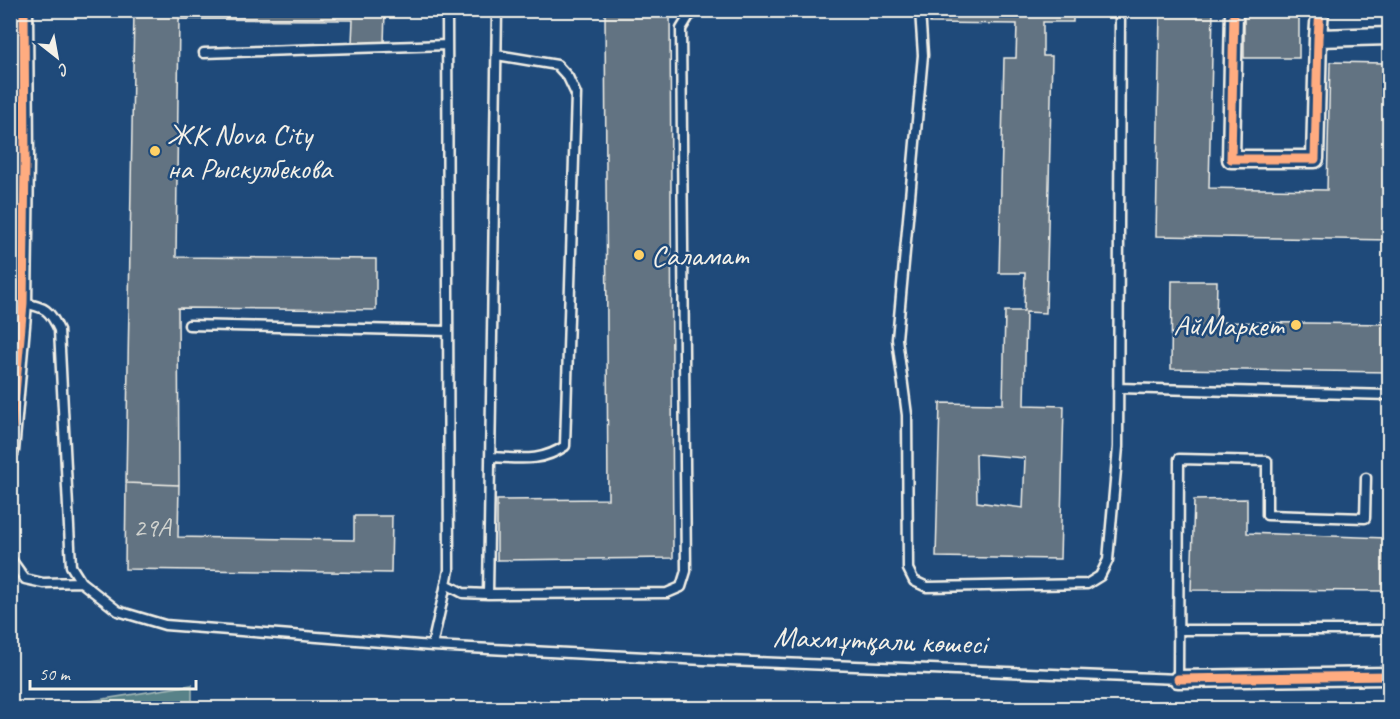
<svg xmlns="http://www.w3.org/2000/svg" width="1400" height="719" viewBox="0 0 1400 719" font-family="Caveat,sans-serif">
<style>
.green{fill:#598288;stroke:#a6bab8;stroke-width:1.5}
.building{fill:#627382;stroke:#f4f1e8;stroke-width:1.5;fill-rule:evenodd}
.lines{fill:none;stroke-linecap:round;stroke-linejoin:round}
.lane-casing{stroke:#f4f1e8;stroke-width:13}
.street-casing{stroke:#f4f1e8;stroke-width:21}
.lane{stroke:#1f4a7a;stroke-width:8}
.street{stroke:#1f4a7a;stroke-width:16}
.cycleway-casing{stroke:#1f4a7a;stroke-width:13}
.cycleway{stroke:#ffac80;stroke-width:9}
.poi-dot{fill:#ffd166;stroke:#1f4a7a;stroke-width:2}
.labels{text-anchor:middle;stroke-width:5;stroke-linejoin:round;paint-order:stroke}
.number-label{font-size:27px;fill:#d0d2ce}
.poi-label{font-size:30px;fill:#f4f1e8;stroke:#1f4a7a;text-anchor:start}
.street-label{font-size:30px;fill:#f4f1e8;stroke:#1f4a7a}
</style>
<rect width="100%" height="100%" fill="#1f4a7a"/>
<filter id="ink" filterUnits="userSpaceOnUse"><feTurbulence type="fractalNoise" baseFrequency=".0167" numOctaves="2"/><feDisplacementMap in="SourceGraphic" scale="12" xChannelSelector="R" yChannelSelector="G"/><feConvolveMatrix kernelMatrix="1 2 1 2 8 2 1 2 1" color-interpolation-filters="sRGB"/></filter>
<g filter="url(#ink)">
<!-- green -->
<path class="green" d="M 192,685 L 192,708 L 47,708 Z"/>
<!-- building -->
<path class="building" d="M 134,10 L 385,10 L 384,44 L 352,43 L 353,20 L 179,19 L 176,257 L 376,259 L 376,310 L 178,308 L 179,485 L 126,483 Z
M 605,10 L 670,10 L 673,558 L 497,560 L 497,500 L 608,499 Z
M 930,10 L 1073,10 L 1073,22 L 1043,22 L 1043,56 L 1052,56 L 1046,313 L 1026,312 L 1024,405 L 1064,406 L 1060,559 L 936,557 L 940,403 L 1003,404 L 1005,311 L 1024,311 L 1025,273 L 999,273 L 1004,58 L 1016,58 L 1017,24 L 930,23 ZM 976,454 L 1025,458 L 1023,508 L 977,502 Z
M 1160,10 L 1213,10 L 1209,188 L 1327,190 L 1330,62 L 1386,63 L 1383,188 L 1390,188 L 1390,240 L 1156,236 Z
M 1244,10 L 1299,10 L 1299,58 L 1244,58 Z
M 1172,281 L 1217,281 L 1216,322 L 1390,324 L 1390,372 L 1171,369 Z
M 1387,437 L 1390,437 L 1390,591 L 1191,590 L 1194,500 L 1247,499 L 1247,533 L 1386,538 Z
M 126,483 L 179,485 L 178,537 L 354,540 L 354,516 L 392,516 L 391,573 L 125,569 Z"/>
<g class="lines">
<!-- lane casing -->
<g class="lane-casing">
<path id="lane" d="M 447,10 L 449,570 L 446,584 L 463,593 L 488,594 L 667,593 L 681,587 L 686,571 L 681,29 L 689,16 L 698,10
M 920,10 L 923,55 L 897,339 L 907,415 L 908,569 L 914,581 L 927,587 L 1087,584 L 1100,576 L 1108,560 L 1118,447 L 1120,10
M 204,53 L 447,45
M 23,303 C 45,307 50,310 59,330 L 71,566 L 81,582 L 118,611 L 165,625 L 432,646
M 189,325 L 448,331
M 1118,388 L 1390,395
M 490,457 C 519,458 540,463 565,446 L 576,94 L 568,77 L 557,65 L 497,55
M 10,558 L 25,579 L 43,583 L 81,582
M 446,584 L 432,646 L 704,660 L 1178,679 L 1179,459 L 1267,461 L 1267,515 L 1365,518 L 1366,478
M 488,594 L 497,10
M 1178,630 L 1390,630"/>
</g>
<!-- street casing -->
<g class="street-casing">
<path id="street" d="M 1234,10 L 1231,159 L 1315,159 L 1318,38 L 1320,10
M 1318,38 L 1390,36
M 10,451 L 23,303 L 25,160 L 24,10
M 1178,679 L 1390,676"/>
</g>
<!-- lane -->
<use href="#lane" class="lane"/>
<!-- street -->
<use href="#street" class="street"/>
<!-- cycleway casing -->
<g class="cycleway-casing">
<path id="cycleway" d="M 1234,10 L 1231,159 L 1315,159 L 1318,38 L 1320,10
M 10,451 L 23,303 L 25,160 L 24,10
M 1178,679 L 1390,676"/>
</g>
<!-- cycleway -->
<use href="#cycleway" class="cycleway"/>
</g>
</g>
<!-- markers -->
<g class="poi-dot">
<circle cx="155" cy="151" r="6"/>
<circle cx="639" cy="255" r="6"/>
<circle cx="1296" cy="325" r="6"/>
</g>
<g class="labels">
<!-- number labels -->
<g class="number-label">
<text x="152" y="536">29А</text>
</g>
<!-- poi labels -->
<g class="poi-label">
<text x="167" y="144">ЖК Nova City<tspan x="167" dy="34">на Рыскулбекова</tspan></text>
<text x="651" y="265">Саламат</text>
<text x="1284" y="335" text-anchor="end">АйМаркет</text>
</g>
<!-- street labels -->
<g class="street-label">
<text transform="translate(880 640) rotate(2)" y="10">Махмұтқали көшесі</text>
</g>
</g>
<!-- margin -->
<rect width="1400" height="719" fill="none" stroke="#1f4a7a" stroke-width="36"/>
<rect x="18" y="18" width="1364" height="683" fill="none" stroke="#f4f1e8" stroke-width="2" filter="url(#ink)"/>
<!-- north arrow -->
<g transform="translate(57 57) rotate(149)" stroke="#1f4a7a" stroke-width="4.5" paint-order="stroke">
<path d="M0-4.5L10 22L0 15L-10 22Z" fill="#f4f1e8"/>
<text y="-9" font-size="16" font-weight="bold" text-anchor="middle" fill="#f4f1e8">С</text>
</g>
<!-- scale -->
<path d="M30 680v9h166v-9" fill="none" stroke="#f4f1e8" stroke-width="3"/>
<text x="39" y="680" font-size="18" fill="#f4f1e8" stroke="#1f4a7a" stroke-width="4.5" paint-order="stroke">50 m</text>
</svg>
